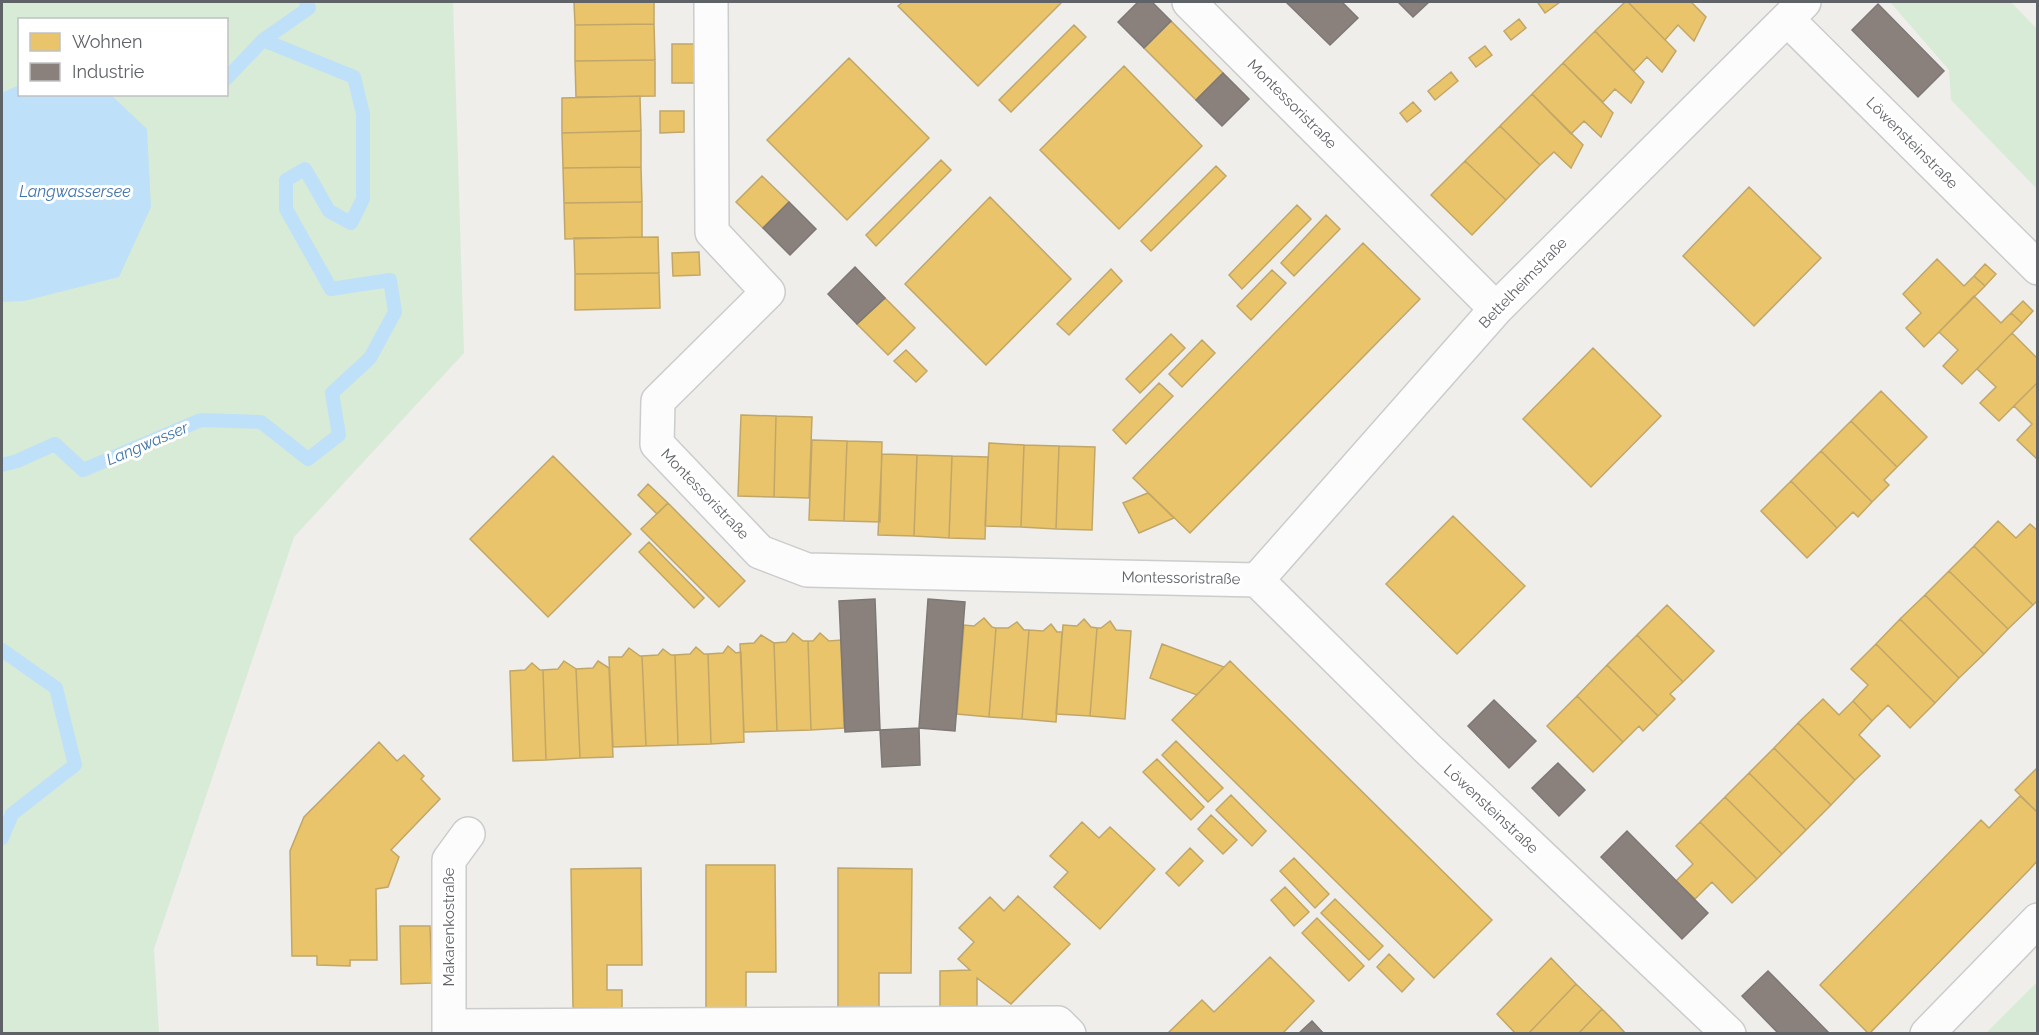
<svg xmlns="http://www.w3.org/2000/svg" width="2039" height="1035" viewBox="0 0 2039 1035" font-family="Raleway,sans-serif">
<style>
.green{fill:#d8ebd6;fill-rule:evenodd}
.water{fill:#bfe0f9}
.homes{fill:#e9c46a;stroke:#c0a769;stroke-width:1.5}
.industry{fill:#8a817c;stroke:#7d7876;stroke-width:1.5}
.lines{fill:none;stroke-linecap:round;stroke-linejoin:round}
.stream{stroke:#bfe0f9;stroke-width:14}
.street-casing{stroke:#cbcccc;stroke-width:36}
.street{stroke:#fdfcfc;stroke-width:33}
.labels{text-anchor:middle;stroke-width:6;stroke-linejoin:round;paint-order:stroke}
.street-label{font-size:15px;fill:#5f6368;stroke:#fff}
.water-label{font-size:16px;font-style:italic;fill:#4174aa;stroke:#fff}
</style>
<rect width="100%" height="100%" fill="#efeeea"/>
<!-- green -->
<path class="green" d="M 2,2 L 453,2 L 464,353 L 294,537 L 154,949 L 159,1033 L 2,1034 ZM 20,20 L 226,20 L 226,94 L 20,94 Z
M 1890,2 L 2011,2 L 2037,29 L 2037,189 L 1951,100 L 1949,70 Z
M 2037,982 L 2037,1033 L 1986,1033 Z"/>
<!-- water -->
<path class="water" d="M 19,85 L 20,94 L 111,95 L 147,129 L 151,207 L 119,277 L 24,301 L 2,302 L 2,93 Z"/>
<!-- homes -->
<path class="homes" d="M 574,2 L 654,2 L 654,24 L 575,25 Z
M 903,2 L 1059,2 L 1061,3 L 978,86 L 898,6 Z
M 1541,2 L 1560,2 L 1545,13 L 1538,3 Z
M 1625,2 L 1628,2 L 1676,51 L 1662,72 L 1647,57 L 1634,71 L 1595,31 Z
M 1628,2 L 1691,2 L 1706,17 L 1694,41 L 1678,25 L 1665,40 Z
M 1519,19 L 1526,28 L 1511,40 L 1504,31 Z
M 1171,21 L 1223,73 L 1196,100 L 1144,48 Z
M 654,24 L 655,60 L 575,61 L 575,25 Z
M 1074,25 L 1086,37 L 1011,112 L 999,100 Z
M 1595,31 L 1644,82 L 1631,103 L 1615,89 L 1603,102 L 1563,63 Z
M 672,44 L 695,44 L 696,83 L 672,83 Z
M 1485,46 L 1492,55 L 1476,67 L 1469,58 Z
M 849,58 L 929,138 L 847,220 L 767,140 Z
M 655,60 L 655,96 L 576,97 L 575,61 Z
M 1563,63 L 1613,113 L 1601,137 L 1584,121 L 1571,134 L 1532,94 Z
M 1124,66 L 1202,146 L 1119,229 L 1040,150 Z
M 1451,72 L 1458,81 L 1435,100 L 1428,91 Z
M 1532,94 L 1583,145 L 1571,168 L 1554,152 L 1540,165 L 1500,126 Z
M 640,96 L 641,131 L 562,133 L 562,98 Z
M 1413,102 L 1421,111 L 1407,122 L 1400,113 Z
M 660,111 L 684,111 L 684,132 L 660,133 Z
M 1500,126 L 1540,165 L 1506,200 L 1465,161 Z
M 641,131 L 641,167 L 563,168 L 562,133 Z
M 941,160 L 951,170 L 876,246 L 866,235 Z
M 1465,161 L 1506,200 L 1472,235 L 1431,195 Z
M 1216,166 L 1226,176 L 1151,251 L 1141,241 Z
M 641,167 L 642,202 L 564,203 L 563,168 Z
M 762,176 L 789,202 L 763,228 L 736,202 Z
M 1749,187 L 1821,258 L 1754,326 L 1683,256 Z
M 990,197 L 1071,279 L 986,365 L 905,284 Z
M 642,202 L 642,237 L 565,239 L 564,203 Z
M 1297,205 L 1311,219 L 1242,289 L 1229,275 Z
M 1326,215 L 1340,229 L 1294,276 L 1281,263 Z
M 658,237 L 659,273 L 575,274 L 574,238 Z
M 1363,243 L 1420,299 L 1190,533 L 1133,478 Z
M 699,252 L 700,275 L 673,276 L 672,253 Z
M 1937,259 L 1964,286 L 1974,276 L 1985,286 L 1924,347 L 1906,328 L 1921,313 L 1903,294 Z
M 1985,264 L 1996,274 L 1985,286 L 1974,276 Z
M 1111,269 L 1122,281 L 1069,335 L 1057,324 Z
M 1272,270 L 1286,283 L 1251,320 L 1237,306 Z
M 659,273 L 660,308 L 575,310 L 575,274 Z
M 1974,296 L 2001,323 L 2011,313 L 2022,323 L 1962,384 L 1943,366 L 1958,350 L 1939,332 Z
M 885,298 L 915,328 L 888,355 L 857,324 Z
M 2023,301 L 2033,311 L 2022,323 L 2011,313 Z
M 2012,333 L 2038,359 L 2038,382 L 1999,421 L 1980,403 L 1996,387 L 1977,369 Z
M 1171,334 L 1185,348 L 1140,393 L 1126,379 Z
M 1202,340 L 1215,353 L 1182,387 L 1169,374 Z
M 1593,348 L 1661,416 L 1591,487 L 1523,419 Z
M 906,350 L 927,371 L 916,382 L 894,361 Z
M 2038,382 L 2038,457 L 2036,458 L 2017,440 L 2032,424 L 2014,406 Z
M 1159,383 L 1173,396 L 1126,444 L 1113,430 Z
M 1881,391 L 1927,437 L 1897,467 L 1851,421 Z
M 741,415 L 776,416 L 774,497 L 738,496 Z
M 776,416 L 812,417 L 809,498 L 774,497 Z
M 1851,421 L 1897,467 L 1884,480 L 1889,485 L 1872,502 L 1821,451 Z
M 812,440 L 847,441 L 844,521 L 809,520 Z
M 847,441 L 882,442 L 880,522 L 844,521 Z
M 989,443 L 1024,445 L 1021,527 L 985,526 Z
M 1024,445 L 1059,446 L 1056,529 L 1021,527 Z
M 1059,446 L 1095,447 L 1092,530 L 1056,529 Z
M 1821,451 L 1872,502 L 1858,517 L 1853,512 L 1837,528 L 1791,481 Z
M 882,454 L 917,455 L 914,536 L 878,535 Z
M 917,455 L 952,456 L 949,538 L 914,536 Z
M 553,456 L 631,534 L 548,617 L 470,539 Z
M 952,456 L 988,457 L 985,539 L 949,538 Z
M 1791,481 L 1837,528 L 1807,558 L 1761,511 Z
M 648,484 L 668,503 L 657,514 L 638,495 Z
M 1148,493 L 1174,518 L 1139,533 L 1123,503 Z
M 668,503 L 745,581 L 719,607 L 641,529 Z
M 1453,516 L 1525,586 L 1457,654 L 1386,584 Z
M 1998,521 L 2016,538 L 2030,524 L 2038,531 L 2038,600 L 2033,605 L 1974,546 Z
M 649,542 L 704,598 L 694,608 L 639,552 Z
M 1974,546 L 2033,605 L 2008,629 L 1949,571 Z
M 1949,571 L 2008,629 L 1984,654 L 1925,595 Z
M 1925,595 L 1984,654 L 1959,678 L 1900,619 Z
M 1667,605 L 1714,651 L 1683,682 L 1637,635 Z
M 984,618 L 992,627 L 996,628 L 989,717 L 957,714 L 964,625 L 974,626 Z
M 1084,619 L 1091,627 L 1097,628 L 1090,716 L 1056,714 L 1063,625 L 1077,626 Z
M 1900,619 L 1959,678 L 1935,703 L 1876,644 Z
M 1110,621 L 1116,630 L 1131,631 L 1125,719 L 1090,716 L 1097,628 L 1101,628 Z
M 1017,622 L 1024,630 L 1029,630 L 1022,719 L 989,717 L 996,628 L 1008,628 Z
M 1051,624 L 1057,632 L 1062,632 L 1056,722 L 1022,719 L 1029,630 L 1043,631 Z
M 793,633 L 803,641 L 808,641 L 811,730 L 777,731 L 774,643 L 786,642 Z
M 820,633 L 829,641 L 841,640 L 844,728 L 811,730 L 808,641 L 813,641 Z
M 761,635 L 774,643 L 777,731 L 744,732 L 740,644 L 754,643 Z
M 1637,635 L 1683,682 L 1670,694 L 1675,699 L 1658,716 L 1607,665 Z
M 1162,644 L 1224,667 L 1197,695 L 1150,678 Z
M 1876,644 L 1935,703 L 1910,728 L 1888,705 L 1872,721 L 1853,701 L 1868,685 L 1851,669 Z
M 728,646 L 736,653 L 741,652 L 744,742 L 711,744 L 708,654 L 723,653 Z
M 696,647 L 704,654 L 708,654 L 711,744 L 678,745 L 675,655 L 690,654 Z
M 629,648 L 640,656 L 642,656 L 646,746 L 613,747 L 609,657 L 622,657 Z
M 663,649 L 671,655 L 675,655 L 678,745 L 646,746 L 642,656 L 658,655 Z
M 564,661 L 576,669 L 580,758 L 546,760 L 543,670 L 558,669 Z
M 598,661 L 609,668 L 613,757 L 580,758 L 576,669 L 593,668 Z
M 1230,661 L 1492,920 L 1434,978 L 1172,720 Z
M 532,663 L 540,670 L 543,670 L 546,760 L 513,761 L 510,671 L 525,670 Z
M 1607,665 L 1658,716 L 1643,731 L 1639,726 L 1623,742 L 1577,696 Z
M 1577,696 L 1623,742 L 1593,772 L 1547,726 Z
M 1823,699 L 1839,715 L 1853,701 L 1872,721 L 1859,735 L 1880,756 L 1855,780 L 1798,723 Z
M 1798,723 L 1855,780 L 1831,805 L 1774,748 Z
M 1176,741 L 1223,788 L 1208,802 L 1162,755 Z
M 379,742 L 397,761 L 404,755 L 424,776 L 421,779 L 440,799 L 391,850 L 399,857 L 388,887 L 376,889 L 377,960 L 350,960 L 350,966 L 317,965 L 317,956 L 292,956 L 290,851 L 304,817 Z
M 1774,748 L 1831,805 L 1806,830 L 1749,773 Z
M 1157,759 L 1204,807 L 1191,820 L 1143,772 Z
M 2038,767 L 2038,813 L 2015,790 Z
M 1749,773 L 1806,830 L 1782,854 L 1725,797 Z
M 1231,795 L 1266,831 L 1252,846 L 1216,810 Z
M 2020,796 L 2038,813 L 2038,860 L 2030,869 L 1869,1034 L 1820,985 L 1981,820 L 1989,828 Z
M 1725,797 L 1782,854 L 1757,879 L 1700,822 Z
M 1211,815 L 1237,840 L 1223,854 L 1198,829 Z
M 1082,822 L 1099,838 L 1110,827 L 1155,869 L 1100,929 L 1054,887 L 1068,872 L 1050,856 Z
M 1700,822 L 1757,879 L 1732,903 L 1712,882 L 1695,899 L 1676,881 L 1693,864 L 1676,846 Z
M 1190,848 L 1203,861 L 1179,886 L 1166,873 Z
M 1294,858 L 1329,894 L 1315,908 L 1280,871 Z
M 706,865 L 775,865 L 776,972 L 746,972 L 746,1008 L 706,1008 Z
M 641,868 L 642,965 L 607,965 L 607,990 L 622,990 L 622,1008 L 573,1008 L 571,869 Z
M 838,868 L 912,869 L 911,973 L 879,973 L 879,1008 L 838,1007 Z
M 1285,887 L 1309,912 L 1294,926 L 1271,900 Z
M 1018,896 L 1070,944 L 1011,1004 L 977,978 L 977,1006 L 940,1007 L 940,971 L 970,970 L 958,959 L 974,942 L 959,928 L 990,897 L 1004,911 Z
M 1335,899 L 1383,946 L 1369,960 L 1321,913 Z
M 1317,918 L 1364,966 L 1349,981 L 1302,933 Z
M 400,926 L 430,926 L 432,983 L 401,984 Z
M 1389,954 L 1414,979 L 1402,992 L 1377,967 Z
M 1270,957 L 1314,1001 L 1282,1034 L 1167,1034 L 1202,1000 L 1214,1012 Z
M 1551,958 L 1576,984 L 1528,1034 L 1516,1034 L 1497,1014 Z
M 1576,984 L 1602,1009 L 1578,1034 L 1528,1034 Z
M 1602,1009 L 1617,1024 L 1626,1034 L 1578,1034 Z"/>
<!-- industry -->
<path class="industry" d="M 1138,2 L 1152,2 L 1171,21 L 1144,48 L 1118,22 Z
M 1286,2 L 1342,2 L 1358,18 L 1330,45 Z
M 1398,2 L 1429,2 L 1413,17 Z
M 1878,4 L 1944,71 L 1918,97 L 1852,30 Z
M 1223,73 L 1249,99 L 1222,126 L 1196,100 Z
M 789,202 L 816,229 L 790,255 L 763,228 Z
M 855,267 L 885,298 L 857,324 L 828,294 Z
M 875,599 L 880,730 L 845,732 L 839,601 Z
M 928,599 L 965,602 L 955,731 L 919,728 Z
M 1494,700 L 1536,741 L 1509,768 L 1468,726 Z
M 919,728 L 920,765 L 882,767 L 880,730 Z
M 1558,763 L 1585,790 L 1559,816 L 1532,788 Z
M 1627,831 L 1708,913 L 1682,939 L 1601,857 Z
M 1768,971 L 1830,1034 L 1779,1034 L 1742,996 Z
M 1312,1021 L 1324,1034 L 1298,1034 Z"/>
<g class="lines">
<!-- stream -->
<path class="stream" d="M 226,79 L 263,40 L 309,8 L 306,2
M 2,465 L 17,461 L 55,444 L 83,470 L 201,420 L 261,422 L 308,459 L 339,435 L 332,393 L 370,358 L 395,312 L 390,280 L 331,289 L 286,209 L 286,180 L 305,169 L 329,211 L 351,223 L 363,199 L 363,114 L 354,77 L 263,40
M 2,650 L 56,688 L 75,765 L 12,814 L 2,838"/>
<!-- street casing -->
<g class="street-casing">
<path id="street" d="M 711,2 L 712,232 L 768,292 L 658,401 L 657,444 L 760,552 L 807,570 L 1257,580
M 1189,2 L 1496,309
M 1787,19 L 2038,268
M 1257,580 L 1496,309 L 1804,2
M 1257,580 L 1427,748 L 1729,1034
M 449,1026 L 1058,1023 L 1069,1034
M 449,1034 L 449,860 L 468,834
M 1927,1034 L 2038,920"/>
</g>
<!-- street -->
<use href="#street" class="street"/>
</g>
<g class="labels">
<!-- street labels -->
<g class="street-label">
<text transform="translate(1292 104) rotate(45)" y="5">Montessoristraße</text>
<text transform="translate(1912 143) rotate(45)" y="5">Löwensteinstraße</text>
<text transform="translate(1523 283) rotate(-46)" y="5">Bettelheimstraße</text>
<text transform="translate(705 494) rotate(46)" y="5">Montessoristraße</text>
<text transform="translate(1181 578) rotate(1)" y="5">Montessoristraße</text>
<text transform="translate(1491 809) rotate(43)" y="5">Löwensteinstraße</text>
<text transform="translate(449 927) rotate(-90)" y="5">Makarenkostraße</text>
</g>
<!-- water labels -->
<g class="water-label">
<text x="75" y="197">Langwassersee</text>
<text transform="translate(147 443) rotate(-23)" y="6">Langwasser</text>
</g>
</g>
<!-- border -->
<rect width="2039" height="1035" fill="none" stroke="#5f6368" stroke-width="6"/>
<!-- legend -->
<rect x="18" y="18" width="210" height="78" fill="#ffffff" stroke="#bfc1c3" stroke-width="1.5"/>
<rect x="30" y="33" width="30" height="18" fill="#e9c46a" stroke="#bfc1c3" stroke-width="1.5"/>
<text x="72" y="48" font-size="18" fill="#5f6368">Wohnen</text>
<rect x="30" y="63" width="30" height="18" fill="#8a817c" stroke="#bfc1c3" stroke-width="1.5"/>
<text x="72" y="78" font-size="18" fill="#5f6368">Industrie</text>
</svg>
